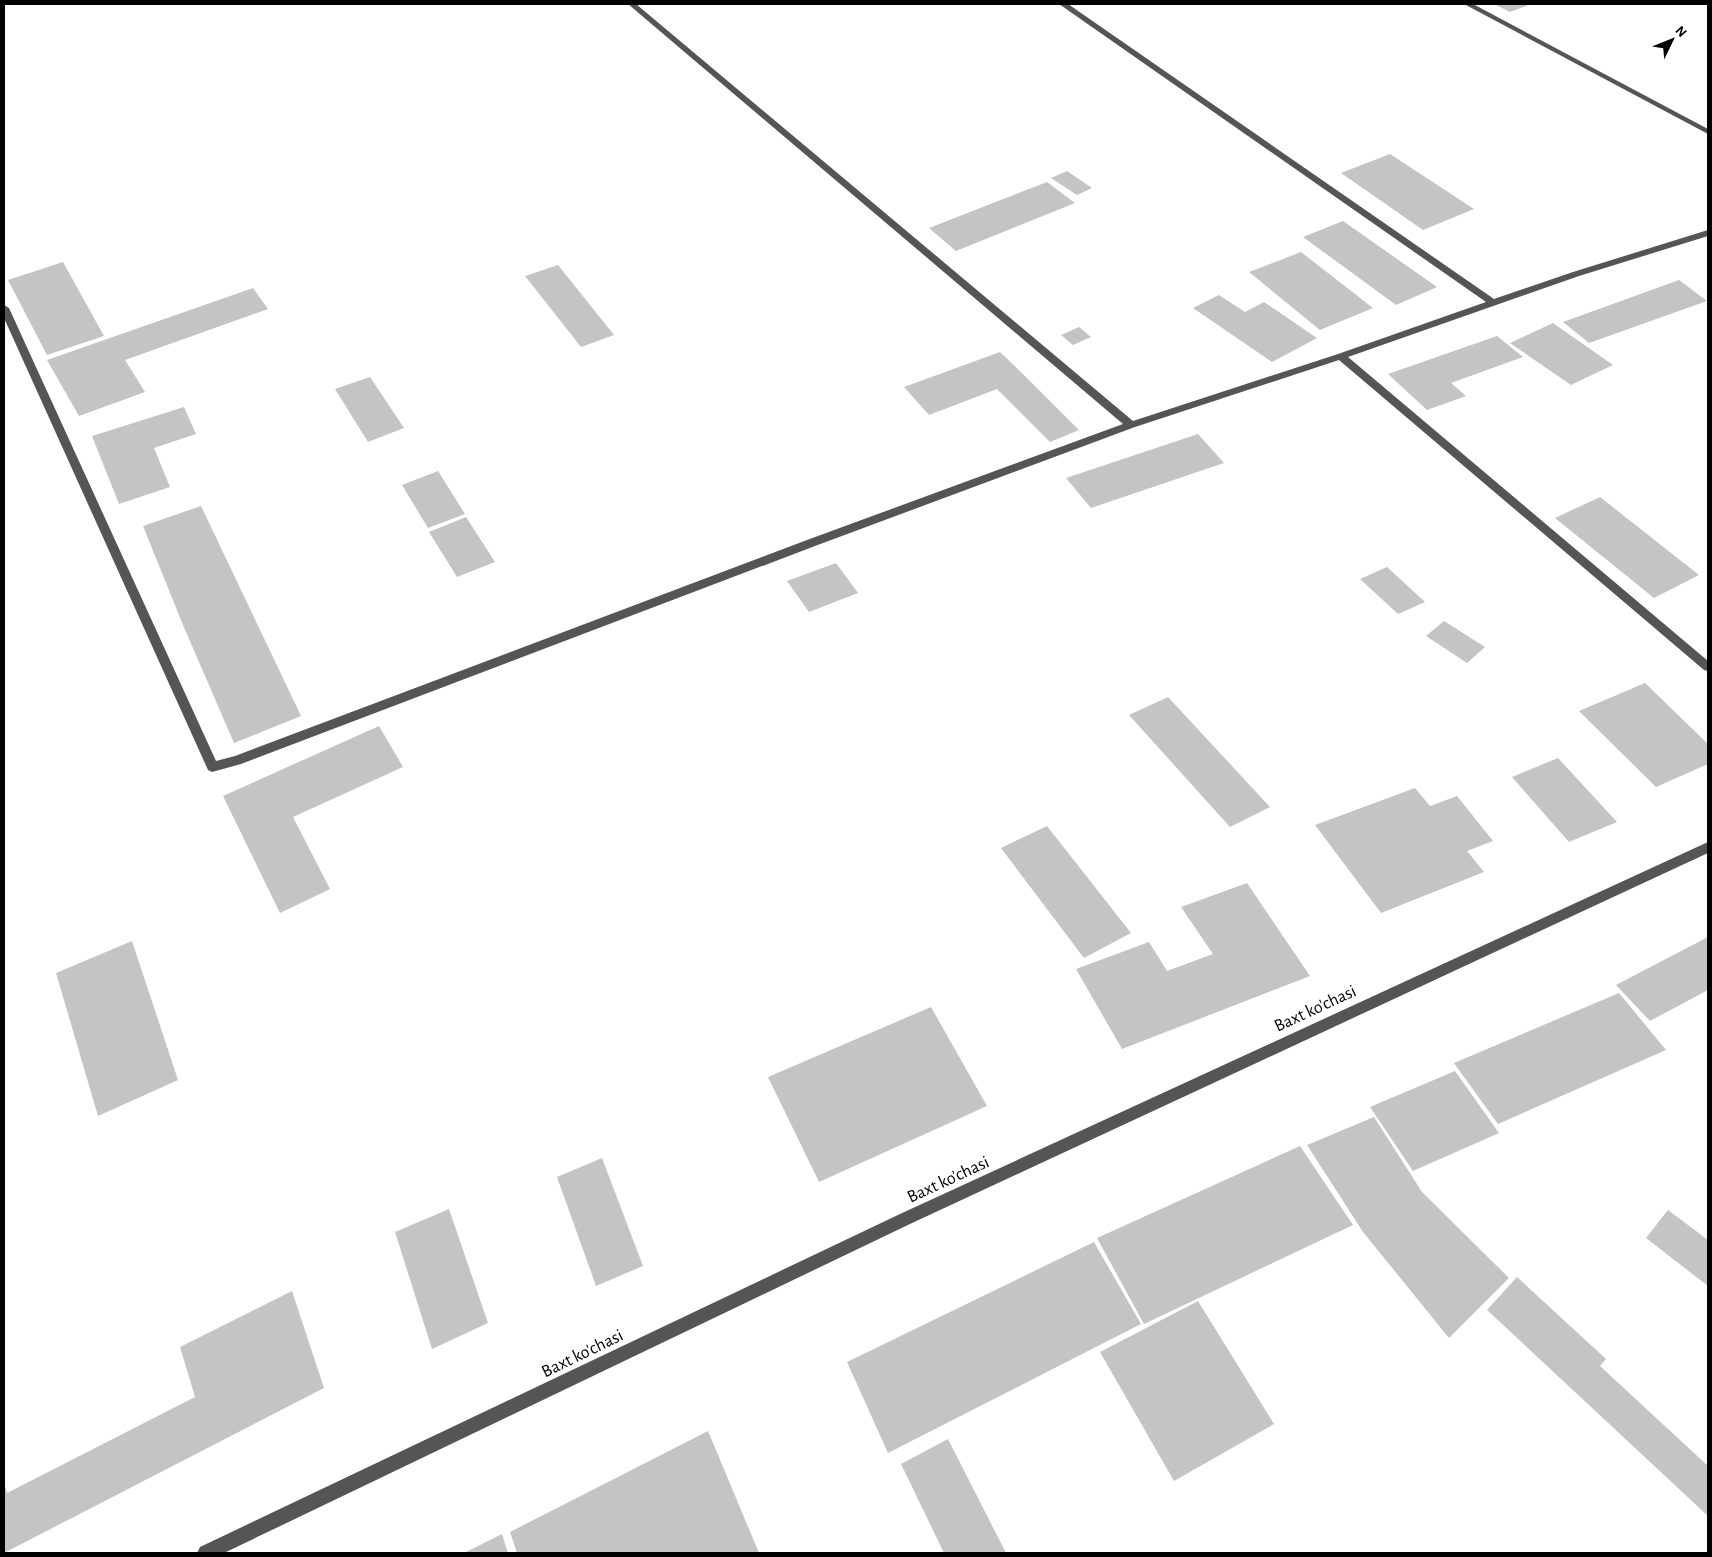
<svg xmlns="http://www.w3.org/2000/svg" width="1712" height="1557" viewBox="0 0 1712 1557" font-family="'Alegreya Sans',sans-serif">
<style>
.building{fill:#c4c4c4}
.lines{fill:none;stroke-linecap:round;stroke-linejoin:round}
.minor{fill:#555;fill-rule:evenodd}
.labels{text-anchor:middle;stroke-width:4;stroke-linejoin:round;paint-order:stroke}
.near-street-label{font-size:18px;fill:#000;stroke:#fff}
</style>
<rect width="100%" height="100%" fill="#fff"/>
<!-- building -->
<path class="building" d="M 1494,4 L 1531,4 L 1510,12 Z
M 1390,154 L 1474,209 L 1423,230 L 1341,173 Z
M 1067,171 L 1092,188 L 1077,195 L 1051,178 Z
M 1047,182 L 1075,203 L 956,251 L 929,228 Z
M 1343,221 L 1437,287 L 1396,305 L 1303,237 Z
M 1301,252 L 1373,308 L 1320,330 L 1249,272 Z
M 63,262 L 104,336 L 47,355 L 8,280 Z
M 558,265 L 614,335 L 581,347 L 525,276 Z
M 1679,280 L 1707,301 L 1589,343 L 1563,322 Z
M 253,288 L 268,309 L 125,360 L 145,392 L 79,416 L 47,360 Z
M 1219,295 L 1245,312 L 1264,302 L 1317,338 L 1272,362 L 1193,308 Z
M 1553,323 L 1613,365 L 1571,385 L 1510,343 Z
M 1079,327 L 1091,337 L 1073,345 L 1061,335 Z
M 1497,336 L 1523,357 L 1451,383 L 1466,396 L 1427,410 L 1388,374 Z
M 1000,352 L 1026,377 L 1079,430 L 1050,442 L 997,389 L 929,415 L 904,387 Z
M 370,377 L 404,428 L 368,442 L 335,389 Z
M 184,407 L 196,434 L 154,448 L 170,487 L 119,504 L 92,436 Z
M 1198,434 L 1224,463 L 1091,508 L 1066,478 Z
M 438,471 L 465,514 L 428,528 L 402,485 Z
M 1600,497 L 1699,575 L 1654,598 L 1555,518 Z
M 201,506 L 301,716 L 234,743 L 183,625 L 143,526 Z
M 466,517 L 495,562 L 457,577 L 429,532 Z
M 836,563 L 858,593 L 809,612 L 787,581 Z
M 1387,567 L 1425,602 L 1398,614 L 1360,579 Z
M 1444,621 L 1485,647 L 1467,663 L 1426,636 Z
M 1645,683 L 1708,744 L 1708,764 L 1656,787 L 1579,711 Z
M 1168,697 L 1270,807 L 1230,827 L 1129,715 Z
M 379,726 L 403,767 L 293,817 L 330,889 L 280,913 L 223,796 Z
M 1558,758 L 1617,822 L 1569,842 L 1512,777 Z
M 1415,788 L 1430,806 L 1457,796 L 1493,841 L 1467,851 L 1484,872 L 1381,913 L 1315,825 Z
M 1047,826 L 1131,933 L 1084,958 L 1001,848 Z
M 1247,883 L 1310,976 L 1122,1049 L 1076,969 L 1149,942 L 1167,971 L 1213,954 L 1181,907 Z
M 1708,937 L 1708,990 L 1650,1021 L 1616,985 Z
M 132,941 L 178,1080 L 98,1116 L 56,973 Z
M 1619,993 L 1666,1050 L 1498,1124 L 1454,1063 Z
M 931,1007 L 987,1106 L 819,1182 L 768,1077 Z
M 1455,1071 L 1499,1133 L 1413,1171 L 1370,1107 Z
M 1374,1117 L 1422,1192 L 1509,1278 L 1449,1338 L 1363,1232 L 1307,1145 Z
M 1300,1146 L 1353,1225 L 1144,1324 L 1097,1238 Z
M 602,1158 L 643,1266 L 596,1286 L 557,1177 Z
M 449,1209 L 488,1323 L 432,1349 L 395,1232 Z
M 1668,1210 L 1708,1240 L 1708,1286 L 1646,1238 Z
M 1094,1242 L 1141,1324 L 888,1453 L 847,1362 Z
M 1517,1277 L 1606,1359 L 1600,1366 L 1708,1466 L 1708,1516 L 1487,1310 Z
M 292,1291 L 324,1388 L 4,1553 L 4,1482 L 7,1493 L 195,1397 L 180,1347 Z
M 1198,1301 L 1274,1424 L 1174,1481 L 1100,1352 Z
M 708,1431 L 759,1553 L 517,1553 L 510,1532 Z
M 948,1439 L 1006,1553 L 944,1553 L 901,1464 Z
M 502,1534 L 508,1553 L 464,1553 Z"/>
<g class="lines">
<!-- minor -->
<path class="minor" d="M 628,4 L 636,4 L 1133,421 L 1338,354 L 1486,302 L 1059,4 L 1068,4 L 1494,299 L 1573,272 L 1708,230 L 1708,236 L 1579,276 L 1348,357 L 1708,661 L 1708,671 L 1704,670 L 1339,360 L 1135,427 L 815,546 L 241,764 L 212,772 L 208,770 L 4,318 L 4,305 L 9,308 L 216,761 L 235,756 L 807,540 L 1123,424 Z
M 1464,4 L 1473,4 L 1708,129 L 1708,134 Z
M 1708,842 L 1708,853 L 910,1224 L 224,1553 L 197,1553 L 200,1547 L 900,1214 Z"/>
</g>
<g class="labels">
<!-- near-street labels -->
<g class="near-street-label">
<text transform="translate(1315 1008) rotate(-25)" y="6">Baxt ko'chasi</text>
<text transform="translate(948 1179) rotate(-25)" y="6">Baxt ko'chasi</text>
<text transform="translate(582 1353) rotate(-26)" y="6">Baxt ko'chasi</text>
</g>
</g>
<!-- border -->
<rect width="1712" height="1557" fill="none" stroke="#000000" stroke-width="10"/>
<!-- north arrow -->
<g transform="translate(1672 40) rotate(47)" stroke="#ffffff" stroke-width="4" paint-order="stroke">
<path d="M0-4L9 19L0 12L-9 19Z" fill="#000000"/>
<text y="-8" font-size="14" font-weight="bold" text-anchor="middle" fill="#000000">N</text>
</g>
</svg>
